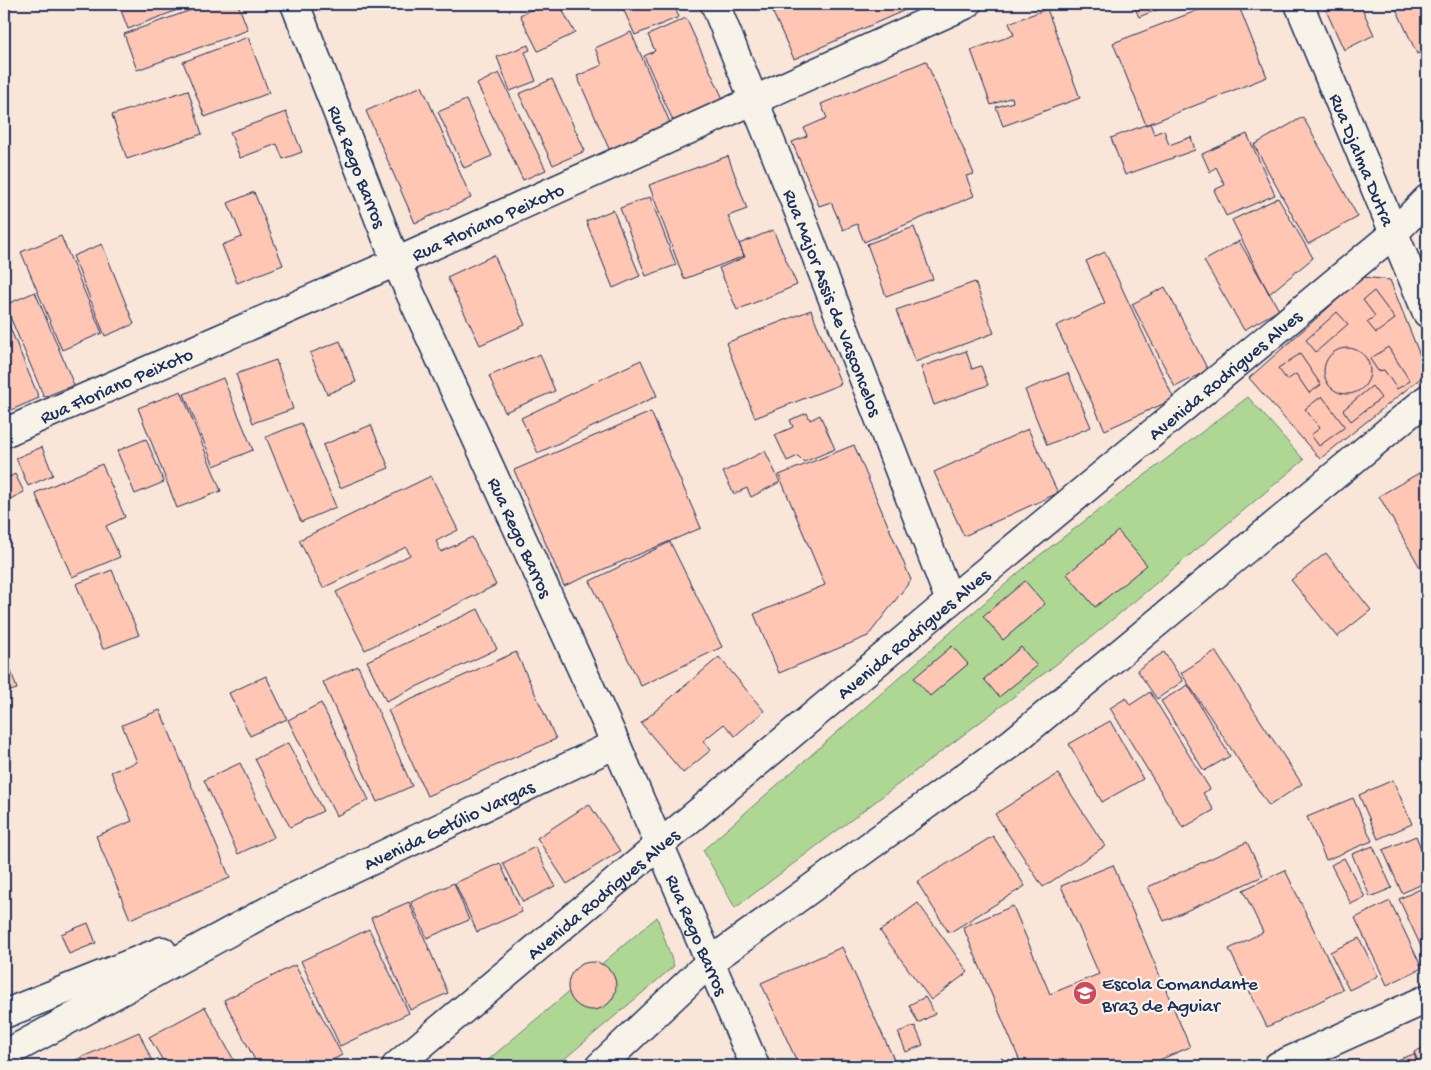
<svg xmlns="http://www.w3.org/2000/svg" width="1431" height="1070" viewBox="0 0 1431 1070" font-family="'Gochi Hand',sans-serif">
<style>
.green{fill:#afd794;stroke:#658379}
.building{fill:#ffc6b3;stroke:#1b2f5e}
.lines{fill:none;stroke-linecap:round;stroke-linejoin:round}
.minor-casing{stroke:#1b2f5e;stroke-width:31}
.minor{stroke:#f7f3e8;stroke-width:28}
.labels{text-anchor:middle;stroke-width:4.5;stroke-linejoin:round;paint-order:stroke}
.street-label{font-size:19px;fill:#1b2f5e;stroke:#f7f3e8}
.poi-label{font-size:19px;fill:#1b2f5e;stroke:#f7f3e8;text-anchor:start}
</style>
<rect width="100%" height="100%" fill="#f9e6d8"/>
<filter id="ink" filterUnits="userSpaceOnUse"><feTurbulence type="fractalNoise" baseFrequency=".02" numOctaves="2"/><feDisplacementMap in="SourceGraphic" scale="10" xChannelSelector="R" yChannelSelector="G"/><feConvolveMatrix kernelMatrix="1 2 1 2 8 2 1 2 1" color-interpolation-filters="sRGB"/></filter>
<g filter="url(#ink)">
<!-- green -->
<path class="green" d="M 1248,397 L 1304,460 L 1083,644 L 735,908 L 703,850 L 1032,561 Z
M 657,917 L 674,966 L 556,1066 L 481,1066 Z"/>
<!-- building -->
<path class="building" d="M 113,4 L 193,4 L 128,29 L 119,5 L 114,7 Z
M 208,4 L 238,4 L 248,30 L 137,70 L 124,34 Z
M 542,4 L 559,4 L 575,33 L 538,51 L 520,15 Z
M 621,4 L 673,4 L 679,17 L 635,35 Z
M 769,4 L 919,4 L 794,59 Z
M 1133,4 L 1171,4 L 1139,17 Z
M 1214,4 L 1238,4 L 1267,77 L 1146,125 L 1113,43 Z
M 1323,4 L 1360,4 L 1374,35 L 1344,50 Z
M 1394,4 L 1427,4 L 1427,50 L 1417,54 Z
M 1047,9 L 1080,98 L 1003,126 L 996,107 L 1013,102 L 1012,97 L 991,105 L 971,50 L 1014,35 L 1009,23 Z
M 686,18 L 724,101 L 674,123 L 644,56 L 655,51 L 648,35 Z
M 631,32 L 671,125 L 610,151 L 577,76 L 602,65 L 595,48 Z
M 248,37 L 269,93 L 205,117 L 183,62 Z
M 528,45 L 530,50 L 525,52 L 536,81 L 510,91 L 497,57 Z
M 926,61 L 974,174 L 966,176 L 974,196 L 864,242 L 857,224 L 843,230 L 831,202 L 819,206 L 792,142 L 807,136 L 804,128 L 827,118 L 821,104 Z
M 499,73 L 546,170 L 523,180 L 477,84 Z
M 552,79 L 585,151 L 553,165 L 519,94 Z
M 422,86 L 471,198 L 415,223 L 366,111 Z
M 188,90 L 202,134 L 127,159 L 112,115 Z
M 466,100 L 492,156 L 464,168 L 438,112 Z
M 286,112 L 302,152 L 283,159 L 277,144 L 240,158 L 230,132 Z
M 1303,117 L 1358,217 L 1308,244 L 1254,145 Z
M 1150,123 L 1154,134 L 1164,130 L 1169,145 L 1191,137 L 1195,150 L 1125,175 L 1111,138 Z
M 1247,134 L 1275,195 L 1226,216 L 1214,190 L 1225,185 L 1216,167 L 1210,172 L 1202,154 Z
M 728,156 L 747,209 L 728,216 L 744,256 L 684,279 L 649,185 Z
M 254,192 L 283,265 L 237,283 L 222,245 L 242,237 L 228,203 Z
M 650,197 L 676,265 L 646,276 L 620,208 Z
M 1278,198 L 1313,258 L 1269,294 L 1232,220 Z
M 613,210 L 640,276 L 613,288 L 586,221 Z
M 914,227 L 933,279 L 886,296 L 867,244 Z
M 773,230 L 797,285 L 737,310 L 719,268 L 745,257 L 739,244 Z
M 61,236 L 102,333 L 62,350 L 21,252 Z
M 1239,241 L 1279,310 L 1244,330 L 1204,261 Z
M 102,244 L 134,324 L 105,336 L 73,256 Z
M 1105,252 L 1174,399 L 1105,430 L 1056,326 L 1105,303 L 1086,261 Z
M 494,255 L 525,325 L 480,345 L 447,277 Z
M 1363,277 L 1390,280 L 1427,373 L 1320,459 L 1249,378 Z
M 975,282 L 994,333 L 915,362 L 896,310 Z
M 1165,287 L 1208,370 L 1175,387 L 1132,304 Z
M 1374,291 L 1395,319 L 1376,333 L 1367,322 L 1375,316 L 1363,300 Z
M 35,292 L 74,385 L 44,397 L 5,305 Z
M 811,310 L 841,384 L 755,418 L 726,343 Z
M 1337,312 L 1348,324 L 1316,352 L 1306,340 Z
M 4,313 L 39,398 L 4,413 Z
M 340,341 L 356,382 L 327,394 L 310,353 Z
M 1388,347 L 1410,381 L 1397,389 L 1384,370 L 1378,371 L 1370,359 Z
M1324 371a23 23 0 1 1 46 0a23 23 0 1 1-46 0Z
M 966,351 L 972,369 L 981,366 L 988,385 L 934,405 L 921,367 Z
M 540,354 L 555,391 L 505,412 L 489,376 Z
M 1300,354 L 1321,385 L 1309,393 L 1296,374 L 1287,380 L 1278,368 Z
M 276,360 L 293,409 L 253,423 L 236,374 Z
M 641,360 L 657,396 L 538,453 L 521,418 Z
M 1068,373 L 1091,427 L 1047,445 L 1025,390 Z
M 223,378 L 253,450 L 214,466 L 184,394 Z
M 1372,386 L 1381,398 L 1351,421 L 1343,410 Z
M 181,391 L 221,491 L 177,508 L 138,408 Z
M 1322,396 L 1345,427 L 1319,446 L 1311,435 L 1320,428 L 1305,409 Z
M 651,412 L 701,528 L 564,586 L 514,470 Z
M 807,413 L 810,420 L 820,415 L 835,449 L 804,462 L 798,456 L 787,461 L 775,435 L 793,427 L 790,420 Z
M 301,423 L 336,507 L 301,522 L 266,437 Z
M 371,425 L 389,468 L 340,488 L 323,445 Z
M 1028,429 L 1058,493 L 964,536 L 934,472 Z
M 146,439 L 164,482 L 135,494 L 117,451 Z
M 854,445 L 911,580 L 868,636 L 779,673 L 754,614 L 825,585 L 779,475 Z
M 42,447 L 53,475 L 28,486 L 16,458 Z
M 765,451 L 780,482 L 751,497 L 747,488 L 734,494 L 723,472 Z
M 102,464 L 125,517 L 106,526 L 120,557 L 72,577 L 35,493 Z
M 1419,473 L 1427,474 L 1427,568 L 1422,571 L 1379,496 Z
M 15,474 L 24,492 L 4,502 L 4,480 Z
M 431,476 L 458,530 L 436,541 L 441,552 L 472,537 L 496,585 L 365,650 L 336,592 L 410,555 L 406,547 L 323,588 L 299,540 Z
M 1118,531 L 1147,565 L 1095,607 L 1067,574 Z
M 670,542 L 722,647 L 641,686 L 590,581 Z
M 1326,553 L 1371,610 L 1337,637 L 1291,580 Z
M 112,570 L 139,635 L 103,649 L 76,584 Z
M 1025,581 L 1045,604 L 1003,640 L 983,616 Z
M 478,609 L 497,649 L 386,701 L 367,661 Z
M 952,646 L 968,664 L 930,696 L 914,678 Z
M 1021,647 L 1037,666 L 999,697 L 984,679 Z
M 1215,651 L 1302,784 L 1269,806 L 1181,673 Z
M 516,652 L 556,739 L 427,796 L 388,710 Z
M 1164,652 L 1183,681 L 1157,699 L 1137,670 Z
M 719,657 L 764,711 L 735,736 L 724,724 L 703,741 L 711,750 L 683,773 L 641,723 Z
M 8,662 L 17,689 L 4,693 L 4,664 Z
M 358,666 L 412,786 L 377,802 L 323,682 Z
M 266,676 L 287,719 L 250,736 L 229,693 Z
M 1188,685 L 1230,756 L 1204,771 L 1161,701 Z
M 1150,692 L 1210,789 L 1203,793 L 1214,810 L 1183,828 L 1110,708 L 1126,698 L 1130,705 Z
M 321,703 L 369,800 L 336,816 L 288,720 Z
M 160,710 L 230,878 L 130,919 L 96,836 L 132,821 L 111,772 L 137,762 L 122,725 Z
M 1110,721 L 1143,779 L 1102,802 L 1069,744 Z
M 4,739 L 11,757 L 4,760 Z
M 288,743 L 323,811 L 290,827 L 255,759 Z
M 240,763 L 274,837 L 238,854 L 204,780 Z
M 1058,774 L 1105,846 L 1043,887 L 995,814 Z
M 1393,780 L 1412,824 L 1378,839 L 1359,795 Z
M 1353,798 L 1372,841 L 1326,860 L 1307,817 Z
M 589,804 L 620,851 L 567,884 L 537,838 Z
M 993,836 L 1025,886 L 949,933 L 917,882 Z
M 1416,836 L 1427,863 L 1427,882 L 1402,893 L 1383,850 Z
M 1247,842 L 1263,876 L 1164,921 L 1148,887 Z
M 1373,846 L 1392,888 L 1370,897 L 1352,854 Z
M 535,847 L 555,886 L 523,902 L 503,863 Z
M 1344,858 L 1365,897 L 1351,904 L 1331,865 Z
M 500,863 L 522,912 L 477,932 L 455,883 Z
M 1113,865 L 1190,1047 L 1145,1066 L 1022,1066 L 963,927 L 1013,906 L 1050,994 L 1099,974 L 1061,886 Z
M 1285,870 L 1343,990 L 1267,1027 L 1229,949 L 1263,932 L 1243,890 Z
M 454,883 L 469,920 L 427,938 L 411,902 Z
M 1427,886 L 1427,951 L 1424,953 L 1399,899 Z
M 1390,901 L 1422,968 L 1387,985 L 1355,918 Z
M 409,902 L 448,993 L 410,1010 L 371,918 Z
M 918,903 L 968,972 L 931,1000 L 880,931 Z
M 88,923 L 96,943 L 69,954 L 61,934 Z
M 369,929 L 409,1013 L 340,1046 L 301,961 Z
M 1359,938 L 1378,976 L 1349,990 L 1330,952 Z
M 842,947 L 897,1066 L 799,1066 L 761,983 Z
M568 986a24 24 0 1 1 48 0a24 24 0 1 1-48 0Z
M 295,965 L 342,1055 L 321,1066 L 258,1066 L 224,1000 Z
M 925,997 L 935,1014 L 918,1023 L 909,1005 Z
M 205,1007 L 237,1066 L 166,1066 L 149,1037 Z
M 915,1026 L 923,1045 L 906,1052 L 898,1032 Z
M 139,1032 L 154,1066 L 62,1066 Z
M 1427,1046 L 1427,1066 L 1420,1066 L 1414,1052 Z
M 1414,1054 L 1418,1066 L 1380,1066 Z
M 1002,1058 L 1006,1066 L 982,1066 Z"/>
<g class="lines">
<!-- minor casing -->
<g class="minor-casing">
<g id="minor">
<path id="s1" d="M 295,4 L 396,262 L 616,744 L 755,1066"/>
<path id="s2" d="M 715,4 L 803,222 L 950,601"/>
<path id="s3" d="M 1299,4 L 1427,313"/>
<path id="s4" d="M 4,433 L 396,262 L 967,4"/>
<path d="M 4,1014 L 162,951"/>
<path id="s5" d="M 4,1055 L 282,903 L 616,744"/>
<path id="s6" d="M 396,1066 L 950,601 L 1393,234 L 1427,199"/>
<path d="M 600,1066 L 711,961 L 1013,742 L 1427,399"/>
<path d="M 1278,1066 L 1427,999"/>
</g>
</g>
<!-- minor -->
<use href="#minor" class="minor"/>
</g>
</g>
<!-- icons -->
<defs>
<g id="school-disc" transform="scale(1.25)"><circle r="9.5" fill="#d1495b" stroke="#f7f3e8"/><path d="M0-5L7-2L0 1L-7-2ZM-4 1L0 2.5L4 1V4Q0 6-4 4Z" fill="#fff"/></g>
</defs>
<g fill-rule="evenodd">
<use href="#school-disc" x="1085" y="993"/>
</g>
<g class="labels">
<!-- street labels -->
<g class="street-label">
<text dy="7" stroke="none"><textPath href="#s3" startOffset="168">Rua Djalma Dutra</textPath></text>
<text dy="7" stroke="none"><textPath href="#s1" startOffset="174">Rua Rego Barros</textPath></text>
<text dy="7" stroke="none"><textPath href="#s4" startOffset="528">Rua Floriano Peixoto</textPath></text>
<text dy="7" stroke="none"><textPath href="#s2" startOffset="321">Rua Major Assis de Vasconcelos</textPath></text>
<text dy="7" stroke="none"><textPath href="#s6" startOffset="1079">Avenida Rodrigues Alves</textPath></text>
<text dy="7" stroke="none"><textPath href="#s4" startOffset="122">Rua Floriano Peixoto</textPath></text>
<text dy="7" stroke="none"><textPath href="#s1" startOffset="579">Rua Rego Barros</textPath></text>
<text dy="7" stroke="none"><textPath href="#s6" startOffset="674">Avenida Rodrigues Alves</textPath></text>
<text dy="7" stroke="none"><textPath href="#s5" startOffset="501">Avenida Getúlio Vargas</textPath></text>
<text dy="7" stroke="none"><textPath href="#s6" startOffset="269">Avenida Rodrigues Alves</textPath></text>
<text dy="7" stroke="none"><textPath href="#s1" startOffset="1014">Rua Rego Barros</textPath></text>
</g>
<!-- poi labels -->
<g class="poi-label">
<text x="1102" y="989">Escola Comandante<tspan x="1102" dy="22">Braz de Aguiar</tspan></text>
</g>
</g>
<!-- margin -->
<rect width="1431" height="1070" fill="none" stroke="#f7f3e8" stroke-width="20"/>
<rect x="10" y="10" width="1411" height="1050" fill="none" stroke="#1b2f5e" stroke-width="2" filter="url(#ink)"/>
</svg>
